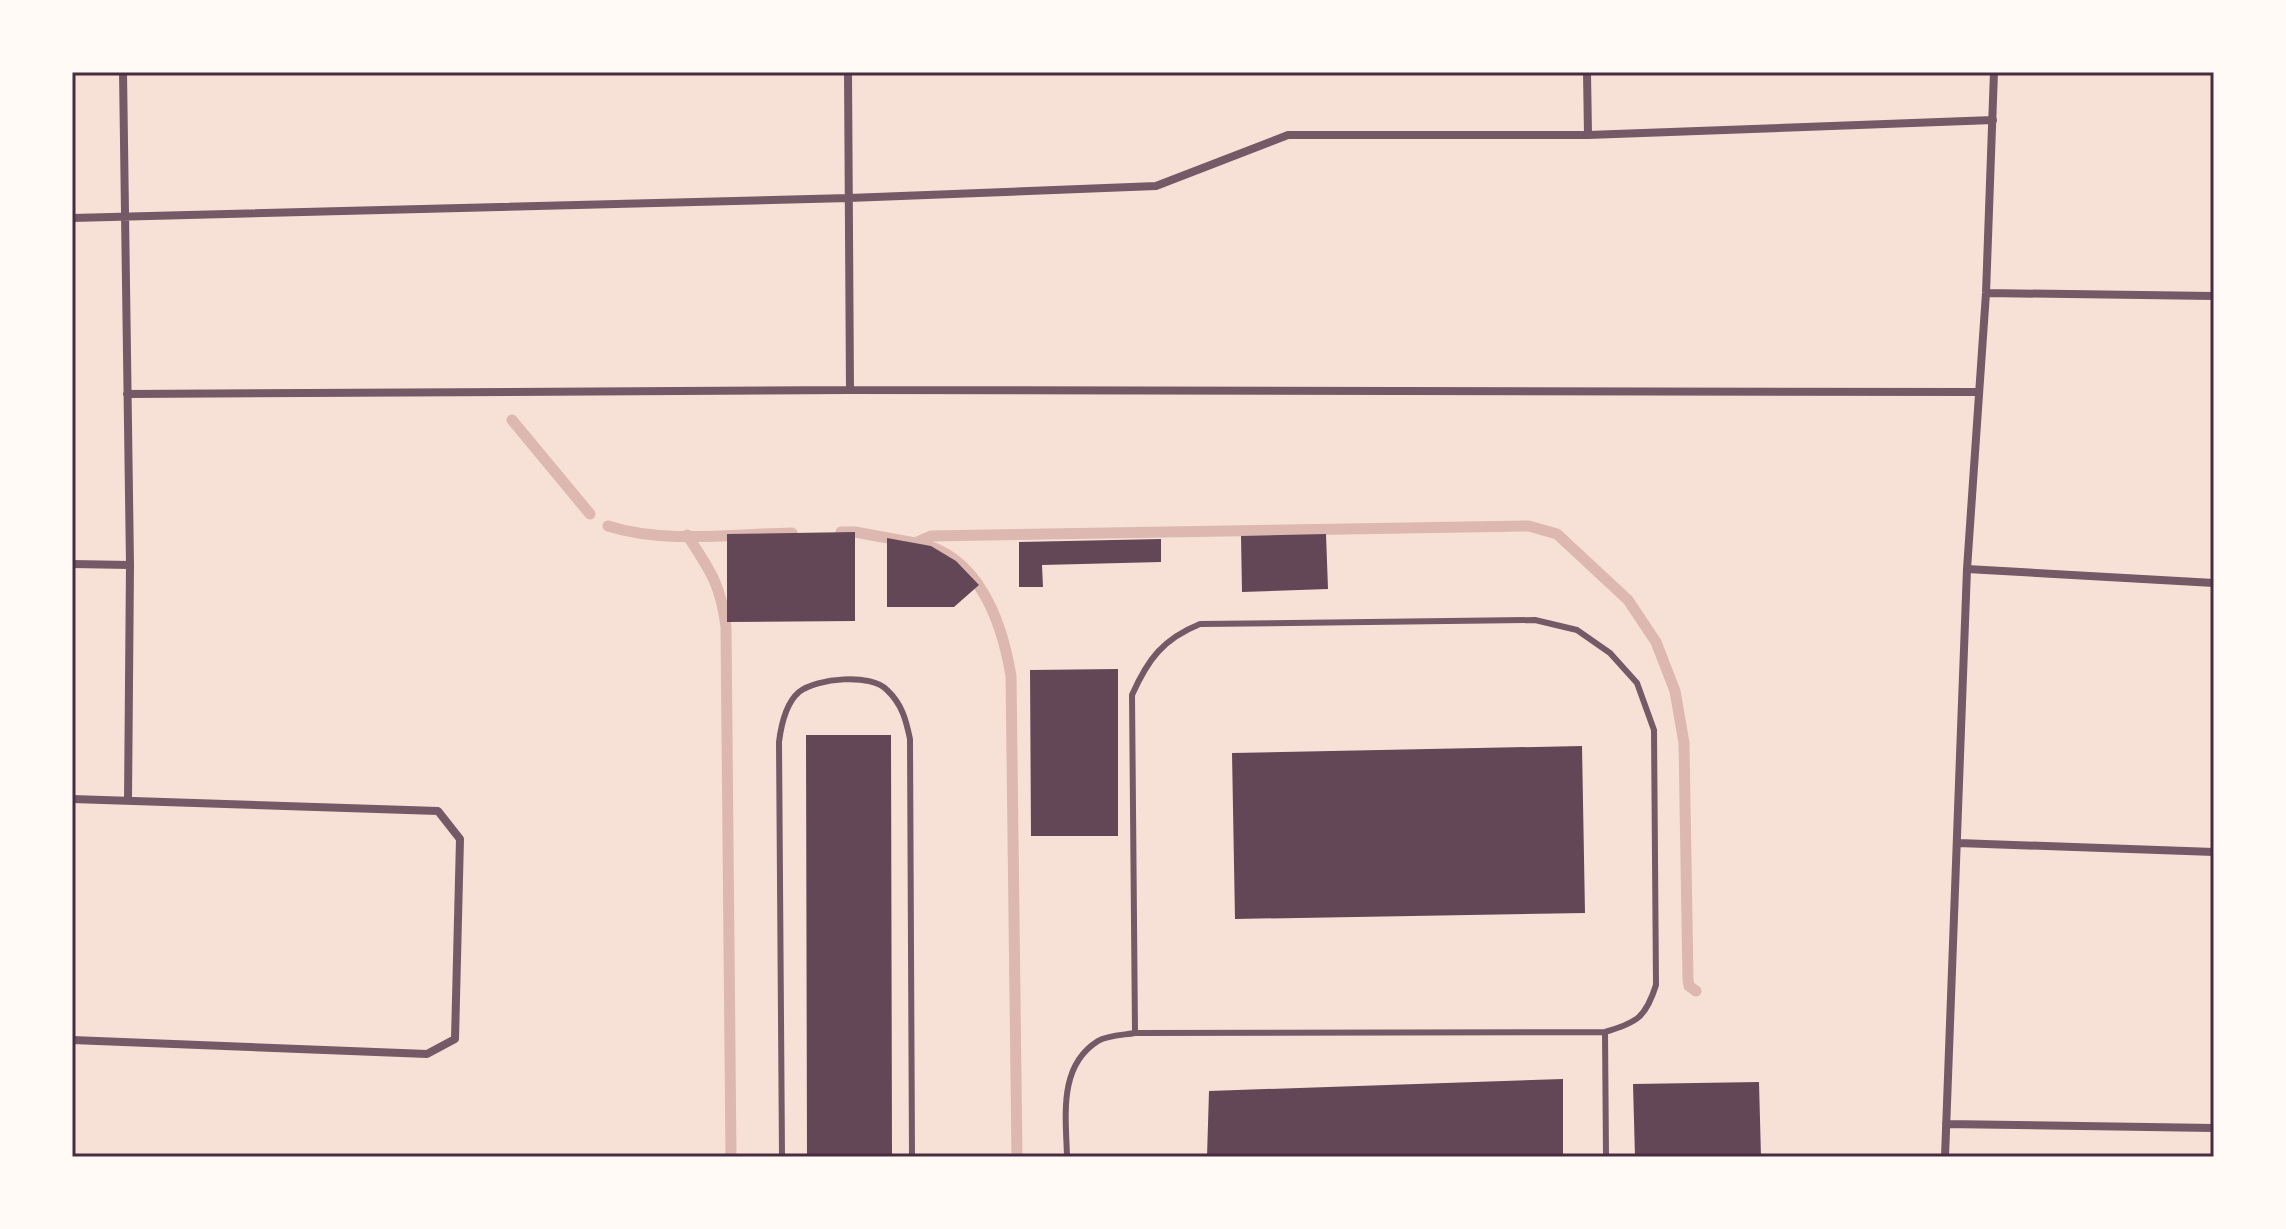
<svg xmlns="http://www.w3.org/2000/svg" width="2286" height="1229" viewBox="0 0 2286 1229" font-family="Figtree,sans-serif">
<style>
.lines{fill:none;stroke-linecap:round;stroke-linejoin:round}
.stream{stroke:#dcb8b0;stroke-width:11}
.building{fill:#644757}
.service{stroke:#755966;stroke-width:6}
.minor{stroke:#755966;stroke-width:8}
.neatline{fill:none;stroke:#4a2c40;stroke-width:3}
</style>
<rect width="100%" height="100%" fill="#f7e1d7"/>
<g class="lines">
<!-- stream -->
<path class="stream" d="M 512,420 L 590,514
M 608,526 C 664,544 733,534 792,533
M 841,532 L 855,532 L 915,543 L 931,536 L 1529,526 L 1557,534 L 1628,600 L 1656,642 L 1675,691 L 1684,743 L 1688,979 L 1689,986 L 1696,991
M 687,535 C 710,570 721,585 726,627 L 731,1157
M 917,543 C 979,555 1002,622 1011,676 L 1017,1157"/>
</g>
<!-- building -->
<path class="building" d="M 855,532 L 855,621 L 727,622 L 727,534 Z
M 1326,534 L 1328,589 L 1242,592 L 1241,536 Z
M 887,538 L 931,546 L 956,561 L 979,585 L 954,607 L 887,607 Z
M 1161,539 L 1161,562 L 1042,565 L 1043,587 L 1019,587 L 1019,542 Z
M 1118,669 L 1118,836 L 1031,836 L 1030,670 Z
M 806,735 L 891,735 L 892,1157 L 807,1157 Z
M 1582,746 L 1585,913 L 1235,919 L 1232,753 Z
M 1563,1079 L 1563,1157 L 1207,1157 L 1209,1091 Z
M 1759,1082 L 1761,1157 L 1635,1157 L 1633,1084 Z"/>
<g class="lines">
<!-- service -->
<path class="service" d="M 1605,1032 L 1606,1157
M 782,1157 L 779,742 C 781,726 785,704 799,692 C 817,678 871,673 887,690 C 902,704 906,720 910,739 L 912,1157
M 1067,1157 C 1066,1116 1058,1066 1098,1041 C 1108,1035 1124,1035 1135,1033 L 1605,1032 C 1637,1023 1646,1017 1656,985 L 1654,730 L 1637,683 L 1610,653 L 1577,630 L 1535,620 L 1200,624 C 1163,639 1148,659 1132,695 L 1135,1033"/>
<!-- minor -->
<path class="minor" d="M 123,72 L 130,565 L 128,801
M 848,72 L 850,390
M 1587,72 L 1588,135
M 72,218 L 849,198 L 1156,186 L 1288,135 L 1588,135 L 1993,120
M 1986,293 L 2214,296
M 127,394 L 850,390 L 1979,392
M 72,564 L 130,565
M 1967,569 L 2214,583
M 72,799 L 438,811 L 460,839 L 455,1039 L 427,1054 L 72,1040
M 1958,843 L 2214,852
M 1946,1124 L 2214,1128
M 1945,1157 L 1967,569 L 1986,293 L 1994,72"/>
</g>
<!-- border -->
<rect width="2286" height="1229" fill="none" stroke="#fffaf5" stroke-width="148"/>
<rect x="74" y="74" width="2138" height="1081" class="neatline"/>
</svg>
